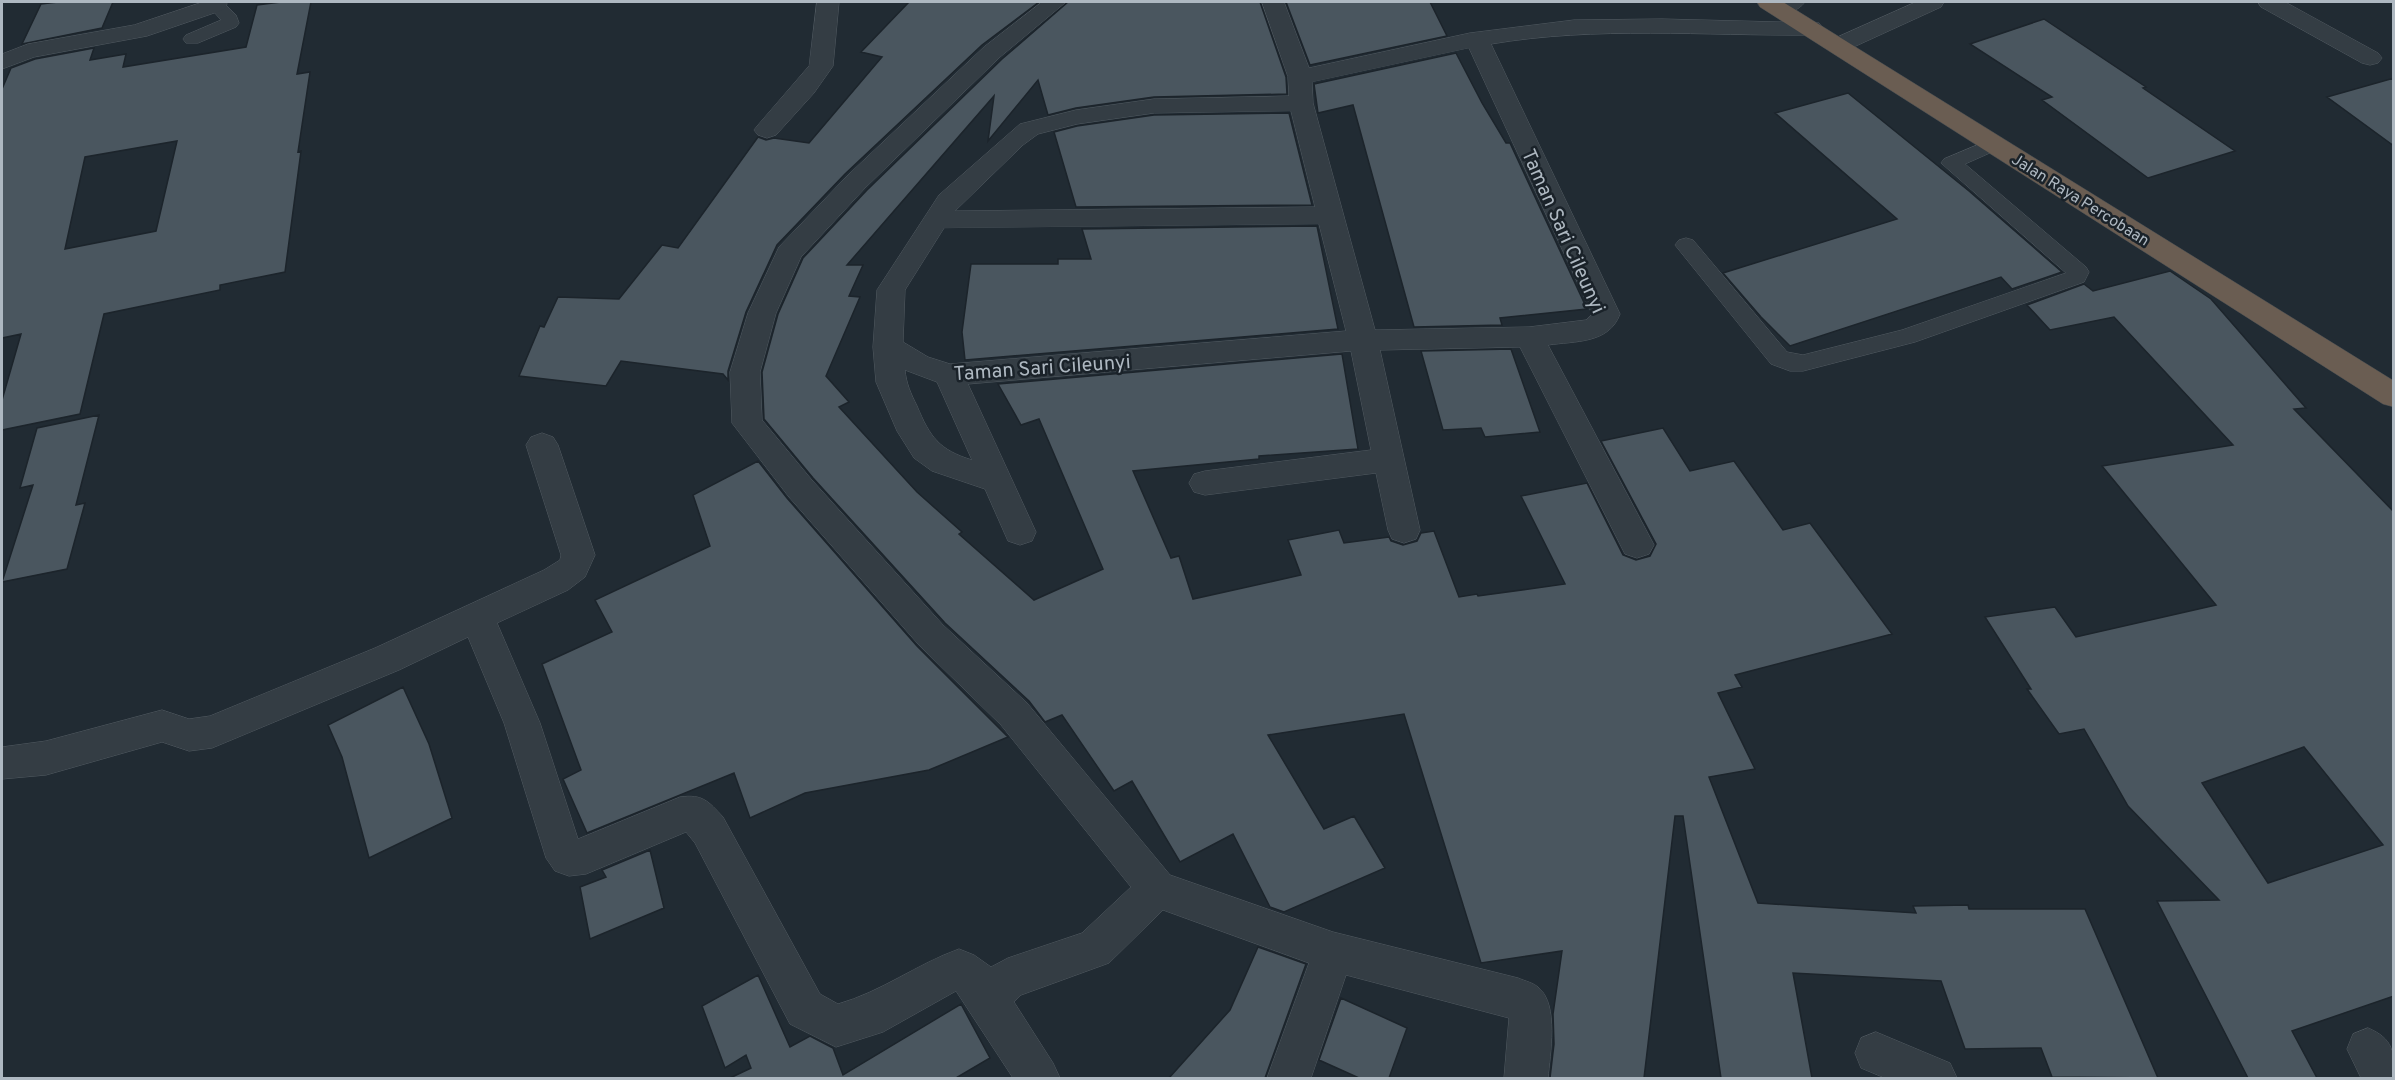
<svg xmlns="http://www.w3.org/2000/svg" width="2395" height="1080" viewBox="0 0 2395 1080" font-family="Overpass,sans-serif">
<style>
.building{fill:#4a565f;stroke:#1c242b;stroke-width:1.5;fill-rule:evenodd}
.lines{fill:none;stroke-linecap:round;stroke-linejoin:round}
.lane-casing{stroke:#525b62;stroke-width:1}
.street-casing{stroke:#525b62;stroke-width:1}
.highway-casing{stroke:#3f484f;stroke-width:1}
.lane{fill:#343d44;fill-rule:evenodd}
.street{fill:#343d44;fill-rule:evenodd}
.highway{fill:#6a5d52;fill-rule:evenodd}
.labels{text-anchor:middle;stroke-width:5;stroke-linejoin:round;paint-order:stroke}
.far-street-label{font-size:16px;fill:#aeb8c1;stroke:#1a2229}
.street-label{font-size:20px;fill:#aeb8c1;stroke:#1a2229}
</style>
<rect width="100%" height="100%" fill="#212b33"/>
<!-- building -->
<path class="building" d="M 58,2 L 113,2 L 102,28 L 22,44 L 41,4 Z
M 281,2 L 311,2 L 297,74 L 310,72 L 298,152 L 301,151 L 285,272 L 220,285 L 220,290 L 104,314 L 80,414 L 2,430 L 2,400 L 21,334 L 2,338 L 2,89 L 11,68 L 35,59 L 94,48 L 90,60 L 126,54 L 123,67 L 246,47 L 257,5 ZM 177,141 L 156,231 L 65,249 L 85,157 Z
M 909,2 L 1039,2 L 982,45 L 845,174 L 777,245 L 746,312 L 728,371 L 728,380 L 723,374 L 621,361 L 606,386 L 519,376 L 540,326 L 544,327 L 558,297 L 619,299 L 662,245 L 678,248 L 758,137 L 766,140 L 774,138 L 809,143 L 882,57 L 861,52 Z
M 1068,2 L 1260,2 L 1286,77 L 1287,94 L 1154,97 L 1076,108 L 1048,115 L 1038,80 L 988,141 L 994,96 L 847,265 L 863,265 L 849,296 L 860,297 L 826,376 L 849,402 L 839,407 L 917,492 L 962,532 L 959,534 L 1034,600 L 1103,569 L 1039,419 L 1021,425 L 998,384 L 1342,354 L 1358,449 L 1259,456 L 1259,459 L 1133,471 L 1171,558 L 1179,556 L 1193,599 L 1301,575 L 1288,540 L 1339,530 L 1344,543 L 1389,537 L 1391,541 L 1403,545 L 1417,541 L 1421,533 L 1434,531 L 1459,597 L 1477,594 L 1478,596 L 1565,584 L 1521,496 L 1587,483 L 1623,555 L 1636,560 L 1650,556 L 1656,544 L 1601,441 L 1663,428 L 1690,471 L 1734,461 L 1783,530 L 1810,523 L 1892,634 L 1735,675 L 1742,687 L 1718,693 L 1755,769 L 1709,777 L 1758,903 L 1916,913 L 1913,906 L 1968,905 L 1969,909 L 2085,909 L 2158,1078 L 2052,1077 L 2041,1048 L 1965,1049 L 1941,981 L 1793,973 L 1812,1078 L 1721,1078 L 1683,816 L 1675,816 L 1644,1078 L 1550,1078 L 1554,1044 L 1553,1014 L 1562,951 L 1481,963 L 1404,714 L 1268,735 L 1324,829 L 1354,816 L 1385,868 L 1284,912 L 1270,907 L 1233,834 L 1180,862 L 1132,781 L 1114,791 L 1062,715 L 1045,722 L 1029,701 L 945,623 L 813,478 L 764,419 L 762,372 L 778,314 L 803,258 L 867,190 L 1002,59 Z
M 1286,2 L 1430,2 L 1447,36 L 1310,65 Z
M 2044,19 L 2146,87 L 2143,88 L 2235,151 L 2148,178 L 2042,100 L 2052,97 L 1970,44 Z
M 1456,53 L 1482,103 L 1506,143 L 1510,143 L 1587,309 L 1500,318 L 1502,325 L 1414,327 L 1353,105 L 1318,113 L 1314,84 Z
M 2394,78 L 2394,146 L 2327,97 Z
M 1848,93 L 1969,191 L 2062,272 L 2012,289 L 2001,277 L 1790,346 L 1761,317 L 1723,273 L 1897,219 L 1775,113 Z
M 1289,113 L 1312,205 L 1076,207 L 1054,132 L 1077,126 L 1154,115 Z
M 1317,226 L 1338,329 L 965,360 L 962,332 L 971,264 L 1058,264 L 1058,259 L 1091,259 L 1082,229 Z
M 2170,271 L 2211,299 L 2306,408 L 2294,409 L 2394,512 L 2394,996 L 2292,1031 L 2317,1078 L 2248,1078 L 2157,901 L 2219,900 L 2128,806 L 2084,729 L 2059,734 L 2027,689 L 2031,689 L 1985,617 L 2055,607 L 2076,637 L 2216,605 L 2102,466 L 2233,445 L 2114,317 L 2050,330 L 2027,305 L 2084,284 L 2093,291 ZM 2304,747 L 2383,845 L 2268,883 L 2202,783 Z
M 1511,349 L 1540,432 L 1485,437 L 1481,428 L 1443,430 L 1421,351 Z
M 99,415 L 76,505 L 85,503 L 67,569 L 2,582 L 33,485 L 20,488 L 37,428 Z
M 758,461 L 787,498 L 917,646 L 1008,737 L 929,770 L 805,793 L 750,818 L 734,773 L 587,833 L 563,779 L 581,770 L 542,664 L 612,632 L 595,600 L 710,546 L 693,495 Z
M 403,687 L 429,744 L 452,818 L 369,858 L 342,757 L 328,725 Z
M 650,850 L 664,908 L 590,939 L 580,887 L 606,877 L 602,870 Z
M 1258,947 L 1306,964 L 1265,1078 L 1169,1078 L 1230,1010 Z
M 758,975 L 790,1047 L 810,1036 L 833,1048 L 843,1075 L 961,1004 L 990,1058 L 956,1078 L 730,1078 L 751,1068 L 746,1055 L 725,1068 L 702,1006 Z
M 1341,998 L 1407,1028 L 1389,1078 L 1359,1078 L 1319,1060 Z"/>
<g class="lines">
<!-- lane casing -->
<g class="lane-casing">
<path id="lane" d="M 209,2 L 223,2 L 236,15 L 239,23 L 236,27 L 198,43 L 186,43 L 183,39 L 186,35 L 221,20 L 207,4 Z
M 1994,138 L 2001,140 L 2004,144 L 2001,148 L 1965,164 L 2086,267 L 2089,272 L 2084,282 L 1915,342 L 1803,371 L 1790,371 L 1771,364 L 1675,245 L 1679,240 L 1686,238 L 1693,240 L 1787,352 L 1803,355 L 1902,330 L 2066,273 L 1941,163 L 1944,159 Z"/>
</g>
<!-- street casing -->
<g class="street-casing">
<path id="street" d="M 203,2 L 226,2 L 227,4 L 224,9 L 217,12 L 147,36 L 34,57 L 2,69 L 2,54 L 28,44 L 134,25 Z
M 817,2 L 839,2 L 833,66 L 814,93 L 776,135 L 767,138 L 758,135 L 754,130 L 758,125 L 809,66 Z
M 1042,2 L 1066,2 L 1000,57 L 865,188 L 801,257 L 776,313 L 760,372 L 762,420 L 811,479 L 943,625 L 1027,703 L 1170,875 L 1333,932 L 1518,978 C 1525,981 1534,983 1539,988 C 1559,1005 1550,1055 1548,1078 L 1504,1078 L 1509,1018 L 1346,975 L 1311,1078 L 1267,1078 L 1309,963 L 1163,910 L 1109,963 L 1021,995 L 1014,1002 L 1053,1063 L 1060,1078 L 1013,1078 L 956,991 L 883,1032 L 836,1047 L 790,1024 L 695,843 L 686,832 L 586,874 L 569,876 L 555,871 L 546,858 L 504,723 L 468,637 L 399,670 L 212,748 L 189,751 L 162,742 L 46,775 L 2,779 L 2,747 L 46,741 L 162,710 L 189,719 L 210,716 L 375,648 L 544,570 L 560,560 L 561,555 L 526,445 L 531,437 L 542,433 L 553,437 L 558,445 L 595,555 L 585,577 L 568,590 L 497,623 L 540,723 L 578,839 L 680,797 C 703,794 708,801 723,817 L 820,994 L 838,1004 C 881,992 917,964 959,949 L 974,955 L 991,967 L 1008,958 L 1082,933 L 1131,887 L 1001,725 L 919,645 L 789,497 L 732,423 L 730,372 L 748,313 L 779,247 L 847,176 L 984,47 Z
M 1262,2 L 1284,2 L 1309,68 L 1470,33 L 1574,20 L 1662,19 L 1819,23 L 1823,28 L 1819,33 L 1811,35 C 1704,36 1597,26 1491,44 L 1620,314 C 1609,344 1575,341 1548,345 L 1654,545 L 1649,554 L 1637,558 L 1625,554 L 1520,347 L 1380,350 L 1420,530 L 1416,539 L 1404,543 L 1392,539 L 1388,530 L 1376,473 L 1205,495 L 1194,492 L 1189,483 L 1194,474 L 1205,471 L 1371,450 L 1351,351 L 968,384 L 1036,532 L 1032,541 L 1020,545 L 1008,541 L 985,489 L 932,471 L 914,458 L 897,431 L 876,382 L 873,347 L 877,290 L 939,195 L 1020,124 L 1076,110 L 1154,99 L 1289,96 L 1288,77 ZM 1469,48 L 1592,314 L 1586,320 L 1529,327 L 1375,330 L 1313,103 L 1312,82 ZM 1291,111 L 1315,207 L 955,211 L 1023,145 L 1038,134 L 1077,124 L 1154,113 ZM 1319,224 L 1346,331 L 950,364 L 928,357 L 903,342 L 905,290 L 944,228 ZM 905,370 L 937,382 L 972,460 C 939,450 930,437 917,406 C 911,394 906,383 905,370 Z
M 1775,2 L 1805,2 C 1798,12 1781,16 1770,13 L 1767,8 Z
M 1916,2 L 1944,2 L 1941,7 L 1847,50 L 1839,52 L 1831,50 L 1827,45 L 1831,40 Z
M 2258,2 L 2285,2 L 2378,53 L 2382,58 L 2378,63 L 2370,65 L 2362,63 L 2261,7 Z
M 2368,1028 C 2394,1039 2394,1052 2394,1078 L 2361,1078 L 2347,1049 L 2353,1034 Z
M 1876,1032 L 1950,1063 L 1957,1078 L 1885,1078 L 1861,1068 L 1855,1053 L 1861,1038 Z"/>
</g>
<!-- highway casing -->
<g class="highway-casing">
<path id="highway" d="M 1757,2 L 1783,2 L 2394,381 L 2394,407 L 2383,404 L 1760,7 Z"/>
</g>
<!-- lane -->
<use href="#lane" class="lane"/>
<!-- street -->
<use href="#street" class="street"/>
<!-- highway -->
<use href="#highway" class="highway"/>
</g>
<g class="labels">
<!-- far-street labels -->
<g class="far-street-label">
<text transform="translate(2081 199) rotate(32)" y="6">Jalan Raya Percobaan</text>
</g>
<!-- street labels -->
<g class="street-label">
<text transform="translate(1564 231) rotate(66)" y="7">Taman Sari Cileunyi</text>
<text transform="translate(1042 367) rotate(-4)" y="7">Taman Sari Cileunyi</text>
</g>
</g>
<!-- border -->
<rect width="2395" height="1080" fill="none" stroke="#aeb8c1" stroke-width="6"/>
</svg>
